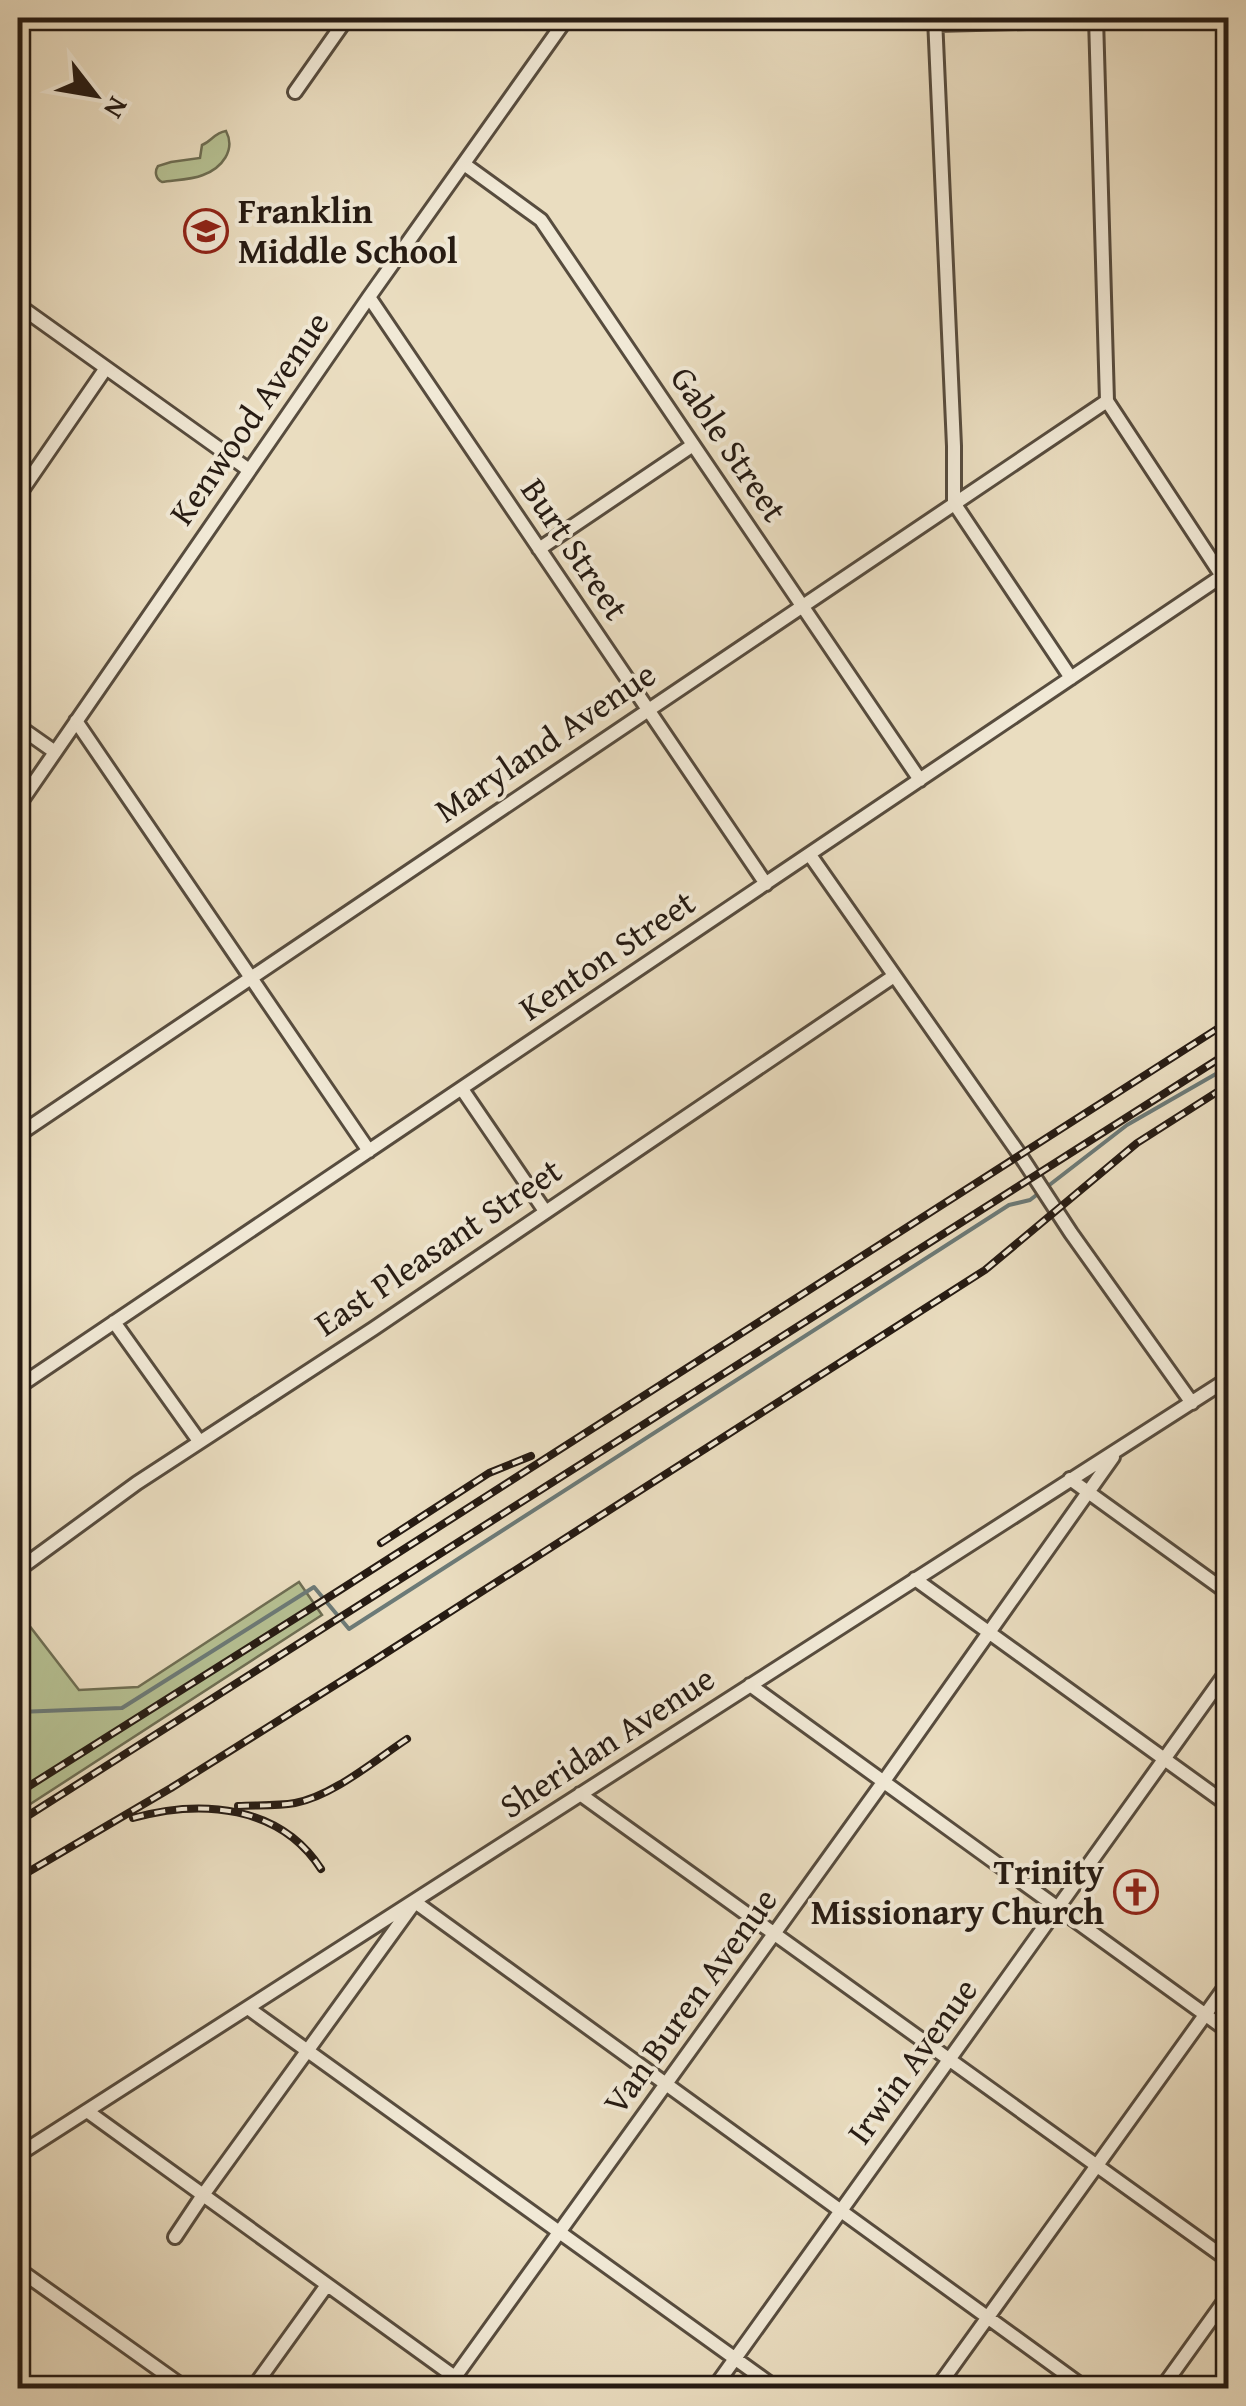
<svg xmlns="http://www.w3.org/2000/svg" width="1246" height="2406" viewBox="0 0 1246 2406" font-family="'Gentium Book Plus',serif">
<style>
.green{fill:#b6c193;stroke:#6e6e53;stroke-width:2.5}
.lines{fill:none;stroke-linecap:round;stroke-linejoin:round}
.stream{stroke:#6c7a77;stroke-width:4}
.minor-casing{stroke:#574c3e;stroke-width:18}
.minor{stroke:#f1e9d6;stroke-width:12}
.rail-casing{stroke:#261b13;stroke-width:8}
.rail{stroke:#f1e9d6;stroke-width:4;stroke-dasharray:11;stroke-linecap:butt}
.labels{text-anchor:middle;stroke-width:8;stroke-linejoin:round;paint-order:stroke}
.poi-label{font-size:35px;font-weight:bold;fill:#261b13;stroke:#f1e9d6;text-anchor:start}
.street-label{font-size:35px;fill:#261b13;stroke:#f1e9d6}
</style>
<rect width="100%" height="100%" fill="#eaddc0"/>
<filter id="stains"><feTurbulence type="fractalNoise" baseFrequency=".002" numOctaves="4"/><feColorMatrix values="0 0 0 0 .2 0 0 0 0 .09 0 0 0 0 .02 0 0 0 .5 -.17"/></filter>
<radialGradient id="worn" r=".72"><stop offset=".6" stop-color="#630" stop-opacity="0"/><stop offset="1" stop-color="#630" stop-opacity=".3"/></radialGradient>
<!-- green -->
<path class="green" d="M 226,131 C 236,150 222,168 203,175 C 191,180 175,180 162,182 C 156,179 154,172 158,166 L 171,162 L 200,158 L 202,145 C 212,141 214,133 226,131 Z
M 299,1582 L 322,1615 L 18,1812 L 18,1611 L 79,1690 L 138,1687 Z"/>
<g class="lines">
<!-- stream -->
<path class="stream" d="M 18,1712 L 122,1708 L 314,1587 L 349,1629 L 1009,1205 L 1030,1200 L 1127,1125 L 1228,1067"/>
<!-- minor casing -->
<g class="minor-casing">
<path id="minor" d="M 935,18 L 954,446 L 954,503 L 1071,678
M 1096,18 L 1107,401 L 1222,576
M 935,24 L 1198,18
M 295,92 L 347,18
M 464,164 L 541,220 L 920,780
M 369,297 L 766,884
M 18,305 L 249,470
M 18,496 L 106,368
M 539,549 L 693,445
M 76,721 L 369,1151
M 18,726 L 55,752
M 18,806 L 369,297 L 567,18
M 810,855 L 1020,1155 L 1071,1233 L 1192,1403
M 462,1089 L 545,1211
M 18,1135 L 1107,401
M 114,1322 L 199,1441
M 18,1387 L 1228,572
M 1070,1479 L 1228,1593
M 18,1570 L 137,1483 L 373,1329 L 894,976
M 915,1579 L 1228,1805
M 750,1685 L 1228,2031
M 580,1794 L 1228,2260
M 248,2008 L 776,2388
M 87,2111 L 470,2388
M 18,2155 L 1228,1379
M 175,2237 L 203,2195 L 415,1902 L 1085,2388
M 18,2269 L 185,2388
M 253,2388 L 327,2285
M 447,2388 L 884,1781 L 1113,1457
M 714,2388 L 1228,1670
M 937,2388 L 1228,1983
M 1162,2388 L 1228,2296"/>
</g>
<!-- minor -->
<use href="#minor" class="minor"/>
<!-- rail casing -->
<g class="rail-casing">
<path id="rail" d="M 381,1543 L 489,1473 L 531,1456
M 18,1793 L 329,1597 L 1228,1022
M 238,1806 C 257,1805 277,1806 295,1803 C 333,1796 375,1760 407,1739
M 133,1818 C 201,1799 280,1805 321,1869
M 18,1822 L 1228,1053
M 18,1878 L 171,1788 L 367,1665 L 985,1270 L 1137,1143 L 1228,1085"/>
</g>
<!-- rail -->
<use href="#rail" class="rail"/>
</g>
<!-- icons -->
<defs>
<g id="school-ring" transform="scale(2.25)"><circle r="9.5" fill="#f1e9d6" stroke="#8f2418" stroke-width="1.5"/><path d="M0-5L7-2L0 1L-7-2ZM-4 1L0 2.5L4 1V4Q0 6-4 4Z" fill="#8f2418"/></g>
<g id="church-ring" transform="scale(2.25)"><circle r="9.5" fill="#f1e9d6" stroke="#8f2418" stroke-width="1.5"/><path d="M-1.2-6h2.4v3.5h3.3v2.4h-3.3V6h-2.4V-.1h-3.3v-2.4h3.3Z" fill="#8f2418"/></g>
</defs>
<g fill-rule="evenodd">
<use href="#school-ring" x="206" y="231"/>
<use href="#church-ring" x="1136" y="1892"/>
</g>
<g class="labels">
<!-- poi labels -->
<g class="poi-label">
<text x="238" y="223">Franklin<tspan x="238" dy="40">Middle School</tspan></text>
<text x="1104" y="1884" text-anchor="end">Trinity<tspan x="1104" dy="40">Missionary Church</tspan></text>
</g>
<!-- street labels -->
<g class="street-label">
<text transform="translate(249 418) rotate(-55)" y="12">Kenwood Avenue</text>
<text transform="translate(729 444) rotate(56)" y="12">Gable Street</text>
<text transform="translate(575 549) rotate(56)" y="12">Burt Street</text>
<text transform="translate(545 742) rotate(-34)" y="12">Maryland Avenue</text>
<text transform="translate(607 955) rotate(-34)" y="12">Kenton Street</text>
<text transform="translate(438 1247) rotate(-34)" y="12">East Pleasant Street</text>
<text transform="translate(607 1742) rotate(-33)" y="12">Sheridan Avenue</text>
<text transform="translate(690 2001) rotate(-54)" y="12">Van Buren Avenue</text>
<text transform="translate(912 2061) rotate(-54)" y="12">Irwin Avenue</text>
</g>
</g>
<!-- margin -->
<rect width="1246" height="2406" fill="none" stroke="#eaddc0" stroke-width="60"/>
<rect x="20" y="20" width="1206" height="2366" fill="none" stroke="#261b13" stroke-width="5"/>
<rect x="30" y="30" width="1186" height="2346" fill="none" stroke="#261b13" stroke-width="2.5"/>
<!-- north arrow -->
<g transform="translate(95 95) rotate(121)" stroke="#f1e9d6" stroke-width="8" paint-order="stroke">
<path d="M0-8L18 38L0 25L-18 38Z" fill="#261b13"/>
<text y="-15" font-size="28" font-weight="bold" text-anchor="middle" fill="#261b13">N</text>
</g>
<rect width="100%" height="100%" filter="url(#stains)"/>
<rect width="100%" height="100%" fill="url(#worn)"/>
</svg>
